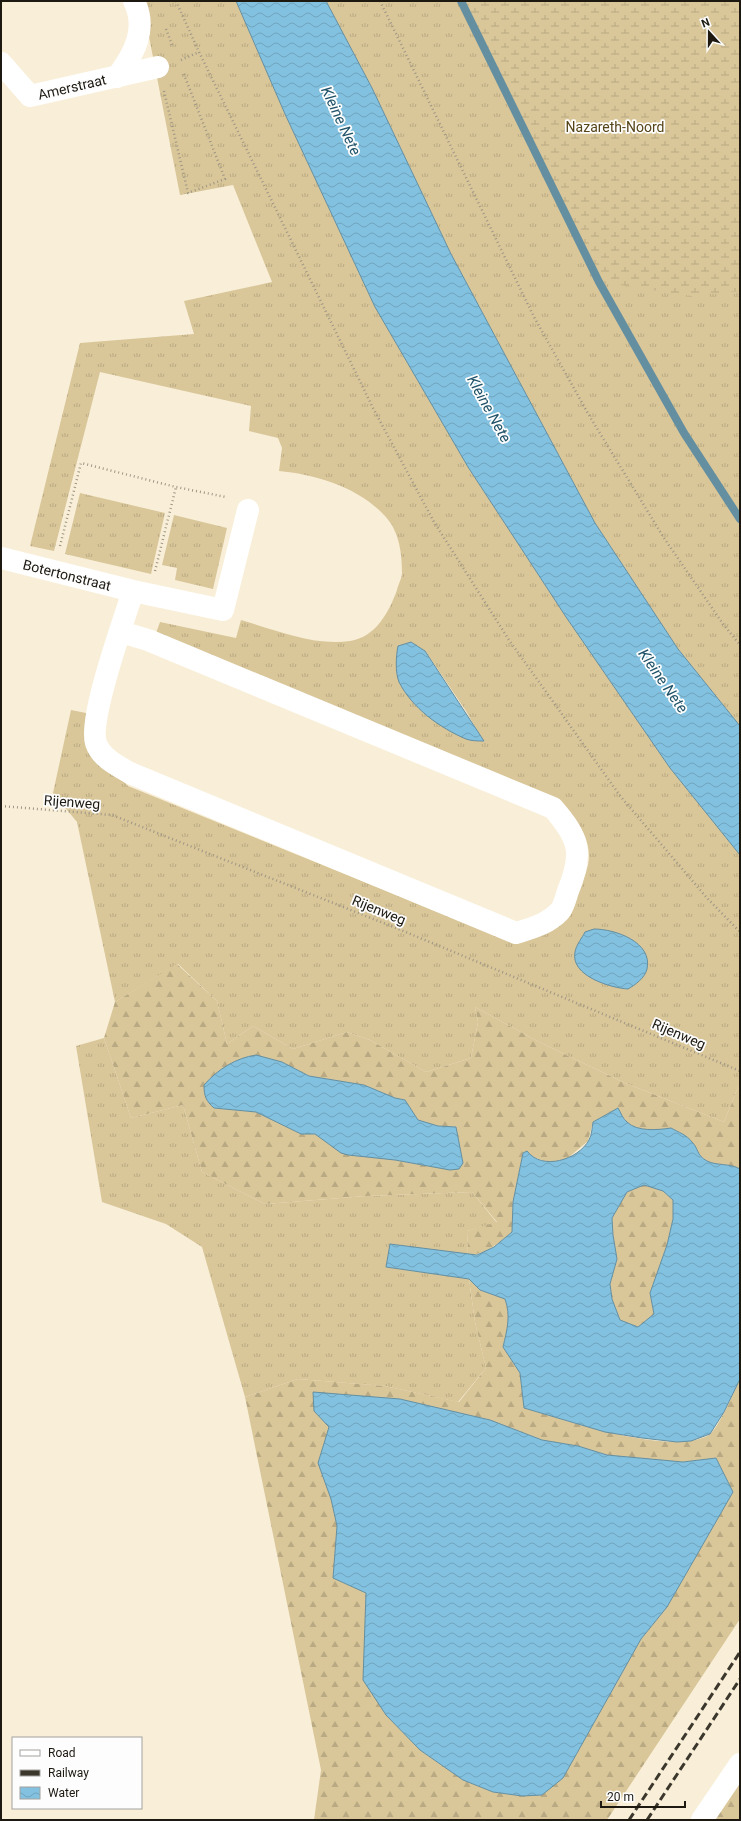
<svg xmlns="http://www.w3.org/2000/svg" width="741" height="1821" viewBox="0 0 741 1821" font-family="Roboto,sans-serif">
<style>
.grass{fill:url(#grass-tufts);fill-rule:evenodd}
.forest{fill:url(#forest-firs);fill-rule:evenodd}
.wetland{fill:url(#wetland-marsh)}
.water{fill:url(#water-waves);stroke:#648fa1;fill-rule:evenodd}
.lines{fill:none;stroke-linecap:round;stroke-linejoin:round}
.stream{stroke:#648fa1;stroke-width:8}
.path{stroke:#9e9685;stroke-width:2.5;stroke-dasharray:1 3;stroke-linecap:butt}
.minor{stroke:#fff;stroke-width:22}
.rail{stroke:#3b372c;stroke-width:3;stroke-dasharray:8 4;stroke-linecap:butt}
.labels{text-anchor:middle;stroke-width:3.5;stroke-linejoin:round;paint-order:stroke}
.street-label{font-size:14px;fill:#1d1911;stroke:#fdfdfd}
.park-label{font-size:14px;fill:#554418;stroke:#fdfdfd}
.water-label{font-size:15px;font-style:italic;fill:#1f5268;stroke:#fdfdfd}
</style>
<defs>
<pattern id="grass-tufts" width="24" height="20" patternUnits="userSpaceOnUse"><rect width="24" height="20" fill="#d9c699"/><path d="M3 7l-1-3M5 7V3M7 7l1-3M15 17l-1-3M17 17v-4M19 17l1-3" fill="none" stroke="#baaa83"/></pattern>
<pattern id="forest-firs" width="22" height="20" patternUnits="userSpaceOnUse"><rect width="22" height="20" fill="#d9c699"/><path d="M5 1l3.5 6h-7zM16 11l3.5 6h-7z" fill="#baaa83"/></pattern>
<pattern id="wetland-marsh" width="20" height="14" patternUnits="userSpaceOnUse"><rect width="20" height="14" fill="#d9c699"/><path d="M1 5h8M5 5V1M11 12h8M15 12V8" fill="none" stroke="#baaa83"/></pattern>
<pattern id="water-waves" width="16" height="10" patternUnits="userSpaceOnUse"><rect width="16" height="10" fill="#82c1df"/><path d="M0 5q4-4 8 0t8 0" fill="none" stroke="#70a5be"/></pattern>
</defs>
<rect width="100%" height="100%" fill="#f9efd8"/>
<!-- grass -->
<path class="grass" d="M 142,1 L 236,1 L 285,114 L 375,307 L 468,467 L 566,617 L 670,768 L 740,855 L 740,1087 L 738,1087 L 724,1122 L 625,1083 L 539,1042 L 475,1007 L 478,1022 L 471,1058 L 426,1072 L 370,1040 L 347,1032 L 293,1049 L 253,1026 L 227,1044 L 217,1001 L 178,964 L 115,1002 L 77,822 L 53,793 L 71,710 L 86,713 L 92,750 L 128,786 L 500,937 L 578,892 C 582,883 586,874 588,865 C 593,840 577,820 562,803 L 155,636 L 160,622 L 236,638 L 241,620 C 276,630 313,646 350,641 C 376,637 389,612 397,590 C 398,585 402,578 402,573 C 402,552 399,531 385,516 C 360,488 315,474 279,471 L 282,448 L 278,438 L 249,431 L 251,406 L 100,372 L 54,551 L 30,546 L 80,343 L 194,334 L 184,301 L 272,282 L 233,185 L 180,195 ZM 411,642 L 426,652 L 466,711 L 483,741 L 467,739 L 439,725 Z
M 326,1 L 740,1 L 740,726 L 678,649 L 595,523 L 451,254 L 372,88 Z
M 80,493 L 165,513 L 151,574 L 65,554 Z
M 174,515 L 227,528 L 213,589 L 175,580 L 177,568 L 162,565 Z
M 104,1038 L 131,1118 L 183,1105 L 202,1172 L 265,1204 L 366,1196 L 472,1192 L 497,1223 L 467,1231 L 468,1255 L 391,1244 L 386,1267 L 469,1279 L 475,1322 L 486,1368 L 458,1402 L 385,1386 L 298,1379 L 245,1397 L 202,1247 L 166,1224 L 102,1202 L 76,1046 Z"/>
<!-- forest -->
<path class="forest" d="M 177,964 L 217,1001 L 227,1044 L 253,1026 L 293,1049 L 347,1032 L 370,1040 L 426,1072 L 471,1058 L 478,1022 L 475,1007 L 539,1042 L 625,1083 L 724,1122 L 738,1087 L 740,1087 L 740,1169 C 730,1163 717,1166 707,1161 C 697,1155 699,1149 692,1142 C 687,1135 678,1132 671,1128 C 658,1130 637,1132 627,1122 C 624,1119 621,1113 618,1109 L 593,1122 L 588,1141 L 568,1158 L 555,1162 L 544,1161 L 523,1153 L 513,1202 L 512,1232 C 499,1243 485,1255 468,1255 L 467,1231 L 497,1222 L 472,1192 L 366,1196 L 265,1204 L 202,1172 L 183,1105 L 131,1118 L 104,1038 L 115,1002 ZM 282,1062 L 309,1076 L 364,1085 L 395,1098 L 405,1100 L 418,1120 L 438,1126 L 456,1127 L 463,1163 L 433,1167 L 395,1160 L 322,1137 L 315,1134 L 301,1134 L 256,1112 L 214,1108 Z
M 644,1185 L 663,1191 L 673,1200 L 673,1219 L 667,1245 L 650,1293 L 654,1314 L 638,1327 L 620,1320 L 612,1299 L 610,1284 L 617,1259 L 613,1235 L 612,1218 L 627,1192 Z
M 469,1279 L 480,1290 L 505,1299 C 511,1316 507,1330 503,1347 L 520,1373 L 524,1408 C 565,1420 671,1457 709,1435 C 719,1428 734,1391 740,1379 L 740,1619 L 607,1820 L 314,1820 L 321,1770 L 245,1397 L 298,1379 L 385,1386 L 459,1402 L 486,1368 L 475,1322 ZM 386,1399 L 400,1399 L 490,1420 L 542,1440 L 578,1446 L 607,1455 L 683,1462 L 716,1458 L 733,1492 L 667,1607 L 641,1639 L 563,1778 L 522,1796 L 493,1792 L 463,1780 L 420,1750 L 386,1715 L 364,1680 L 366,1593 L 333,1578 L 337,1526 L 331,1499 L 318,1463 L 329,1427 Z
M 740,1780 L 740,1820 L 712,1820 Z"/>
<!-- wetland -->
<path class="wetland" d="M 461,1 L 740,1 L 740,291 L 692,296 L 599,282 Z"/>
<!-- water -->
<path class="water" d="M 236,1 L 326,1 L 372,88 L 451,254 L 595,523 L 678,649 L 740,726 L 740,855 L 670,768 L 566,617 L 468,467 L 375,307 L 285,114 Z
M 411,642 L 425,651 L 484,741 C 478,741 471,741 466,739 C 440,728 412,708 399,682 C 395,672 396,656 398,646 Z
M 594,929 C 615,929 653,942 647,969 C 645,978 635,985 628,989 C 611,988 570,976 575,952 C 576,945 582,938 585,932 Z
M 256,1055 L 282,1062 L 309,1076 L 364,1085 L 395,1098 L 405,1100 L 418,1120 L 438,1126 L 456,1127 L 463,1163 L 459,1169 L 450,1170 L 395,1160 L 348,1155 L 341,1153 L 315,1134 L 301,1134 L 256,1112 L 214,1108 C 206,1101 204,1096 204,1085 C 218,1069 236,1058 256,1055 Z
M 618,1108 C 621,1113 623,1119 627,1122 C 637,1132 658,1130 671,1128 C 678,1132 687,1135 692,1142 C 699,1149 696,1155 707,1161 C 717,1166 730,1163 740,1169 L 740,1379 L 724,1412 L 710,1434 L 691,1441 L 677,1442 L 642,1438 L 605,1432 L 524,1408 L 520,1373 L 503,1347 C 507,1330 511,1316 505,1299 L 480,1290 L 469,1279 L 386,1267 L 390,1244 L 477,1255 L 494,1247 L 512,1232 L 513,1202 L 523,1153 L 527,1151 C 542,1171 578,1160 589,1140 C 592,1134 592,1128 593,1122 ZM 644,1185 L 663,1191 L 673,1200 L 673,1219 L 667,1245 L 650,1293 L 654,1314 L 638,1327 L 620,1320 L 612,1299 L 610,1284 L 617,1259 L 613,1235 L 612,1218 L 627,1192 Z
M 313,1392 L 400,1399 L 490,1420 L 542,1440 L 578,1446 L 607,1455 L 683,1462 L 716,1458 L 733,1492 L 667,1607 L 641,1639 L 563,1778 L 542,1795 L 522,1796 L 493,1792 L 463,1780 L 420,1750 L 386,1715 L 363,1680 L 366,1593 L 333,1578 L 337,1526 L 331,1499 L 318,1463 L 329,1427 L 314,1411 Z"/>
<g class="lines">
<!-- stream -->
<path class="stream" d="M 461,1 L 599,282 L 684,433 L 740,519"/>
<!-- path -->
<path class="path" d="M 176,1 L 199,52 L 373,408 L 434,522 L 509,640 L 621,797 L 707,898 L 740,932
M 380,1 L 534,317 L 590,417 L 664,538 L 723,624 L 740,645
M 166,29 L 172,45
M 181,60 L 199,52
M 164,91 L 188,193 L 225,179 L 183,72
M 60,546 L 81,463 L 176,487 L 226,497
M 155,571 L 176,487
M 1,806 L 112,815 L 396,928 L 740,1071"/>
<!-- minor -->
<path class="minor" d="M 1,63 L 30,96 L 158,67
M 117,77 C 134,54 148,29 134,1
M 1,558 L 133,591 L 223,610 L 248,510
M 121,632 L 148,640 L 553,808 C 579,838 584,853 568,891 C 566,897 564,906 560,911 C 548,924 532,928 516,933 L 130,773 C 118,766 101,758 96,743 C 88,719 124,620 133,591
M 702,1820 L 740,1764"/>
<!-- rail -->
<path class="rail" d="M 629,1820 L 740,1652
M 647,1820 L 740,1679"/>
</g>
<g class="labels">
<!-- street labels -->
<g class="street-label">
<text transform="translate(72 87) rotate(-13)" y="5">Amerstraat</text>
<text transform="translate(67 575) rotate(14)" y="5">Botertonstraat</text>
<text transform="translate(72 802) rotate(4)" y="5">Rijenweg</text>
<text transform="translate(379 910) rotate(22)" y="5">Rijenweg</text>
<text transform="translate(679 1034) rotate(23)" y="5">Rijenweg</text>
</g>
<!-- park labels -->
<g class="park-label">
<text x="615" y="132">Nazareth-Noord</text>
</g>
<!-- water labels -->
<g class="water-label">
<text transform="translate(341 121) rotate(65)" y="5">Kleine Nete</text>
<text transform="translate(489 409) rotate(61)" y="5">Kleine Nete</text>
<text transform="translate(663 681) rotate(55)" y="5">Kleine Nete</text>
</g>
</g>
<!-- border -->
<rect width="741" height="1821" fill="none" stroke="#1d1911" stroke-width="4"/>
<!-- legend -->
<rect x="12" y="1737" width="130" height="72" fill="#fdfdfd" stroke="#a3a29f"/>
<rect x="20" y="1750" width="20" height="6" fill="#ffffff" stroke="#a3a29f"/>
<text x="48" y="1757" font-size="12" fill="#1d1911">Road</text>
<rect x="20" y="1770" width="20" height="6" fill="#3b372c" stroke="#a3a29f"/>
<text x="48" y="1777" font-size="12" fill="#1d1911">Railway</text>
<rect x="20" y="1787" width="20" height="12" fill="url(#water-waves)" stroke="#a3a29f"/>
<text x="48" y="1797" font-size="12" fill="#1d1911">Water</text>
<!-- north arrow -->
<g transform="translate(709 32) rotate(339)" stroke="#fdfdfd" stroke-width="3" paint-order="stroke">
<path d="M0-3L7 15L0 10L-7 15Z" fill="#1d1911"/>
<text y="-6" font-size="11" font-weight="bold" text-anchor="middle" fill="#1d1911">N</text>
</g>
<!-- scale -->
<path d="M601 1801v6h84v-6" fill="none" stroke="#1d1911" stroke-width="2"/>
<text x="607" y="1801" font-size="12" fill="#1d1911" stroke="#fdfdfd" stroke-width="3" paint-order="stroke">20 m</text>
</svg>
